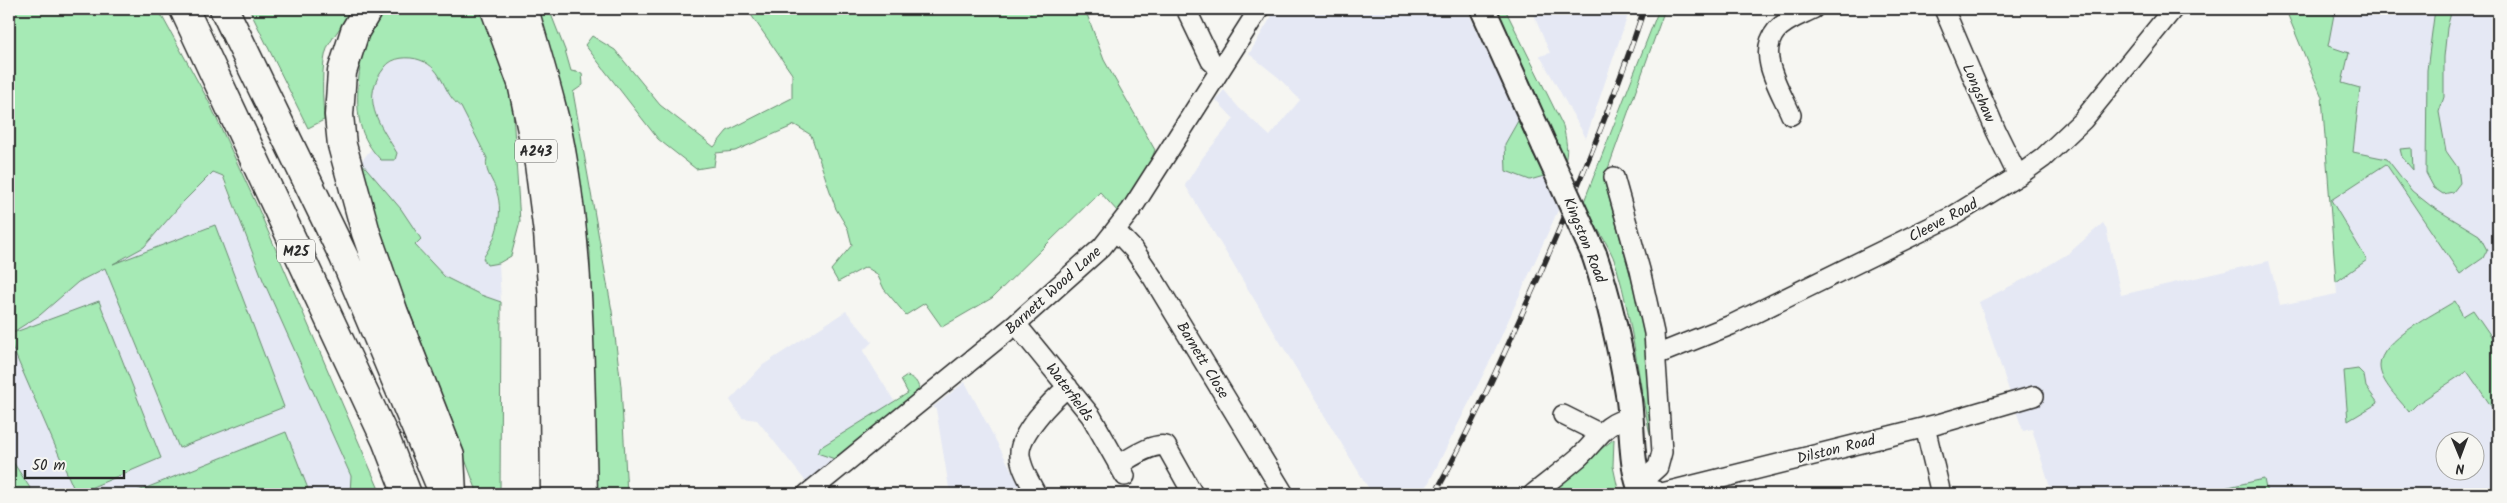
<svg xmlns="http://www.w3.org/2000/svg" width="2507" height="503" viewBox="0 0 2507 503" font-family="Kalam,sans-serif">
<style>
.built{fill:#e5e8f4;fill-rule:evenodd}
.green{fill:#a6eab5;stroke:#688a70}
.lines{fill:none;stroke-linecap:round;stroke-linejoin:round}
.minor-casing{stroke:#2b2b2b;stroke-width:22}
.major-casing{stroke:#2b2b2b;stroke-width:28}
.highway-casing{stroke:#2b2b2b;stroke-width:31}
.minor{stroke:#f6f6f2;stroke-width:19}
.major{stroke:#f6f6f2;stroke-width:24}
.highway{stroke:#f6f6f2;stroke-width:28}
.rail-casing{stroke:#2b2b2b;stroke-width:5.5}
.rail{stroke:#f6f6f2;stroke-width:4;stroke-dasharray:11;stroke-linecap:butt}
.major-bridge-casing{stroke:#2b2b2b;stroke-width:28;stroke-linecap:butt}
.major-bridge{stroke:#f6f6f2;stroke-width:24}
.labels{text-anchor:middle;stroke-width:4;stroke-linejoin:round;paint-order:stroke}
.shield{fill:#f6f6f2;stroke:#686867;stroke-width:1}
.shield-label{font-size:14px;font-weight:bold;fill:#2b2b2b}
.street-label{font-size:15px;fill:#2b2b2b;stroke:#f6f6f2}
</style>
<rect width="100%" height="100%" fill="#f6f6f2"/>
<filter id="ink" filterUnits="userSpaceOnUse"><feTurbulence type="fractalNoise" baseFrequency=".02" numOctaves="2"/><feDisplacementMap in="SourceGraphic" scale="10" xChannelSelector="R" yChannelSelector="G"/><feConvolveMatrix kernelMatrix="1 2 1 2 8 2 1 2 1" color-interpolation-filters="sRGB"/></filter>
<g filter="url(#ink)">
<!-- built -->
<path class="built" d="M 1276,9 L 1467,9 L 1559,208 L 1490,361 L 1423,494 L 1372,494 L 1185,185 L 1203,157 L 1234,119 L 1216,100 L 1224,90 L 1239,108 L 1270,136 L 1300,100 L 1278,77 L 1249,54 Z
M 1531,9 L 1630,9 L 1586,138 L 1540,56 L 1550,53 Z
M 2291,9 L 2498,9 L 2498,494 L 2052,494 L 2032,429 L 2023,431 L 1979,302 L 2036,273 L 2069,253 L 2103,223 L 2106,228 L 2121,295 L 2269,261 L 2280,305 L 2337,294 L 2322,97 L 2287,13 ZM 2444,440 L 2474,440 L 2474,470 L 2444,470 Z
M 9,19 L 183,202 L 213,172 L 222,176 L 263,280 L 351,476 L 350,494 L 34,494 L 9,456 Z
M 406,57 L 420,60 L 437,70 L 454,102 L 461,107 L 487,158 L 485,166 L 496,189 L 500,217 L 491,246 L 483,258 L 487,265 L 499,263 L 501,302 L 481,295 L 445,277 L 415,245 L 421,239 L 361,162 L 371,149 L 381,160 L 395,160 L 397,153 L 377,120 L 372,100 L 374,80 L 388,63 Z
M 846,311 L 872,342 L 863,351 L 901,412 L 807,483 L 757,420 L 742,418 L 730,400 L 763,365 Z
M 965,382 L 1024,494 L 950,494 L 936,409 L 933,407 Z"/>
<!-- green -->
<path class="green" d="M 9,9 L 158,9 L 208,100 L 258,208 L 381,494 L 350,494 L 351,476 L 263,280 L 223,176 L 213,172 L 183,202 L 144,247 L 113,264 L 215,225 L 284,407 L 179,448 L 105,268 L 78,282 L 40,315 L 10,334 L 99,301 L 161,458 L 76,494 L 9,340 Z
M 249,9 L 351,9 C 345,23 335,33 328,46 C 320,63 323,102 324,120 L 308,128 Z
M 379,9 L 482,9 L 511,81 L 520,222 L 511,256 L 499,263 L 487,265 L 483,258 C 497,238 505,211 495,187 C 491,177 484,170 487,158 L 461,107 C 442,94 445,69 420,60 C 409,56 392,57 385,67 C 359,99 379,123 397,153 L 395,160 L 381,160 C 371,150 363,137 360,123 C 353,93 362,35 379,9 Z
M 536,9 L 549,9 L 565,50 L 571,71 L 582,73 L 583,85 L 573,92 L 612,311 L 621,386 L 627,494 L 594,494 L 590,252 L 573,156 Z
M 747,9 L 1085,9 L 1104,60 L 1155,150 L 1146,173 L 1118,212 L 1100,192 L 992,298 L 942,327 L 925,303 L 906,315 L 884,289 L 877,274 L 866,267 L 838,282 L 831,270 L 852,245 L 848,229 L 836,209 L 811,135 L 795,125 L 735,151 L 716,153 L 714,166 L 696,169 L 658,139 L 585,45 L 592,36 L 615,50 L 660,105 L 714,147 L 727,131 L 792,98 L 792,74 Z
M 1497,9 L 1505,9 L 1563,126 C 1566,139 1569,152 1564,165 L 1536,94 Z
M 1659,9 L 1665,9 L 1604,180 L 1646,332 L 1654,452 C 1639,391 1634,324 1616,265 C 1609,243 1593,224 1583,204 Z
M 2291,9 L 2335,9 L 2328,46 L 2349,53 L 2342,83 L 2360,88 L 2353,152 L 2387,159 L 2412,191 L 2431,206 L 2479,235 L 2487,250 L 2483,258 L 2460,274 L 2386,164 L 2331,200 L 2367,260 L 2336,282 L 2322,97 L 2287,13 Z
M 2435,9 L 2452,9 L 2447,28 L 2444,57 L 2444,97 L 2439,112 L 2446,151 L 2458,168 L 2460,183 L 2453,192 L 2443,194 L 2434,188 L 2426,173 L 2427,70 Z
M 1518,121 L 1544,176 L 1530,180 L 1506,171 L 1505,144 Z
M 2412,148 L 2413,170 L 2402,157 L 2400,149 Z
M 361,162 L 401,209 L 421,239 L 415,245 L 445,277 L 481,295 L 501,302 L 500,494 L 478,494 C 455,434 434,373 410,313 C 390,263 365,216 361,162 Z
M 2455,301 L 2463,316 L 2473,310 L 2493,339 L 2498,336 L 2498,416 L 2467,371 L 2417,404 L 2409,412 C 2400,400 2380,382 2380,366 C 2380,340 2435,314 2455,301 Z
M 2358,369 L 2364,375 L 2366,387 L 2378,403 L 2348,421 L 2344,371 Z
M 907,376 C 918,379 919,386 920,396 L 850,454 L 835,459 L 817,453 L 821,447 L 908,393 L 901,380 Z
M 286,432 L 310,494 L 131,494 Z
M 1614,439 L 1613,466 L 1619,494 L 1543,494 Z
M 9,456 L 34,494 L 9,494 Z
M 2264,479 L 2267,494 L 2197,494 Z"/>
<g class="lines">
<!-- minor casing -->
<g class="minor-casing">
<path id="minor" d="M 1186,9 L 1211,61 L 1220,69
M 1944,9 L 1996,131 L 2018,176
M 1791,115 C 1781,91 1756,55 1776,31 C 1785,20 1801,15 1813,9
M 1614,177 L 1640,270 L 1654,333 L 1662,452 L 1658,467 L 1638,485
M 1116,231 L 1134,250 L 1153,278 L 1284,494
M 1016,324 L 1091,416 L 1125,476
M 1656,355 L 1731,325 L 1953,216 L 2018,176 L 2043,158 L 2083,120 L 2173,9
M 1563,415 L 1599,433
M 1925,427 L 1941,494
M 1118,465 C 1131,458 1151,443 1166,446 L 1193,494
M 1638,485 L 1662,493 L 1938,424 L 2034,396
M 807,494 L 1016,324 L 1102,247 L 1131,210 L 1259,9
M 1036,494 C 1030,482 1021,469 1020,455 C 1018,434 1052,400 1068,387
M 1533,494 C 1548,482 1564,470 1579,457 C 1597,441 1604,422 1630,418"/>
</g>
<!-- major casing -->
<g class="major-casing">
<path id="major" d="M 1483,9 L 1545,147
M 1594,254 C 1610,301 1621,351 1629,400 C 1633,432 1630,463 1642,494"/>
</g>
<!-- highway casing -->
<g class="highway-casing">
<path id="highway" d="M 184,9 L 386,440 L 407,494
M 224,9 L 344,257 L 444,494
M 368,9 L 355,31 L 342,72 L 339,115 L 342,145 L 366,233 L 394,313 L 450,456 L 452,494
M 495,9 L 522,83 L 539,164 L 548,233 L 553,298 L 555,494
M 524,9 C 538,60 555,110 563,162 C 581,272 580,384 583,494"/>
</g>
<!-- minor -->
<use href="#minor" class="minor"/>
<!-- major -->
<use href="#major" class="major"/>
<!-- highway -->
<use href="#highway" class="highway"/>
<!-- rail casing -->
<g class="rail-casing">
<path id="rail" d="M 1435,494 C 1470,430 1500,363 1530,296 C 1572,202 1612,107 1644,9"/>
</g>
<!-- rail -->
<use href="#rail" class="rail"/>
<!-- major-bridge casing -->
<g class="major-bridge-casing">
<path id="major-bridge" d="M 1545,147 L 1594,254"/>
</g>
<!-- major-bridge -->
<use href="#major-bridge" class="major-bridge"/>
</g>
</g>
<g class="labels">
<!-- shield labels -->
<g class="shield">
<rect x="515" y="139.5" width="42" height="23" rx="4"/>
<rect x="277" y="239.5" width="38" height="23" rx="4"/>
</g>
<g class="shield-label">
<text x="536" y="156">A243</text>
<text x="296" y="256">M25</text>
</g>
<!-- street labels -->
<g class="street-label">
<text transform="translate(1979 93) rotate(67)" y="5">Longshaw</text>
<text transform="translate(1943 220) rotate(-28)" y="5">Cleeve Road</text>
<text transform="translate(1585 240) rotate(68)" y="5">Kingston Road</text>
<text transform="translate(1053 290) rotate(-42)" y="5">Barnett Wood Lane</text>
<text transform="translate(1203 360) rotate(59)" y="5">Barnett Close</text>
<text transform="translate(1070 392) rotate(53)" y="5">Waterfields</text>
<text transform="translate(1836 449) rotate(-14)" y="5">Dilston Road</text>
</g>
</g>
<!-- margin -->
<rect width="2507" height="503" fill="none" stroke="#f6f6f2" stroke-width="30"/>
<rect x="15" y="15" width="2477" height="473" fill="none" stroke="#2b2b2b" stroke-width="2" filter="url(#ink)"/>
<!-- north arrow -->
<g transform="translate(2460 456) rotate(179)"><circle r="24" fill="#f6f6f2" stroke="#a5a5a2"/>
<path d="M0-4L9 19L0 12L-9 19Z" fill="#2b2b2b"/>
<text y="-8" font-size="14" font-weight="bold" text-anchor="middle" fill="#2b2b2b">N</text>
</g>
<!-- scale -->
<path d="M25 470v8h99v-8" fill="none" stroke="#2b2b2b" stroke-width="2.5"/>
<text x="32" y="470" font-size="15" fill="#2b2b2b" stroke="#f6f6f2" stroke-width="4" paint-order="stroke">50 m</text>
</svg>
